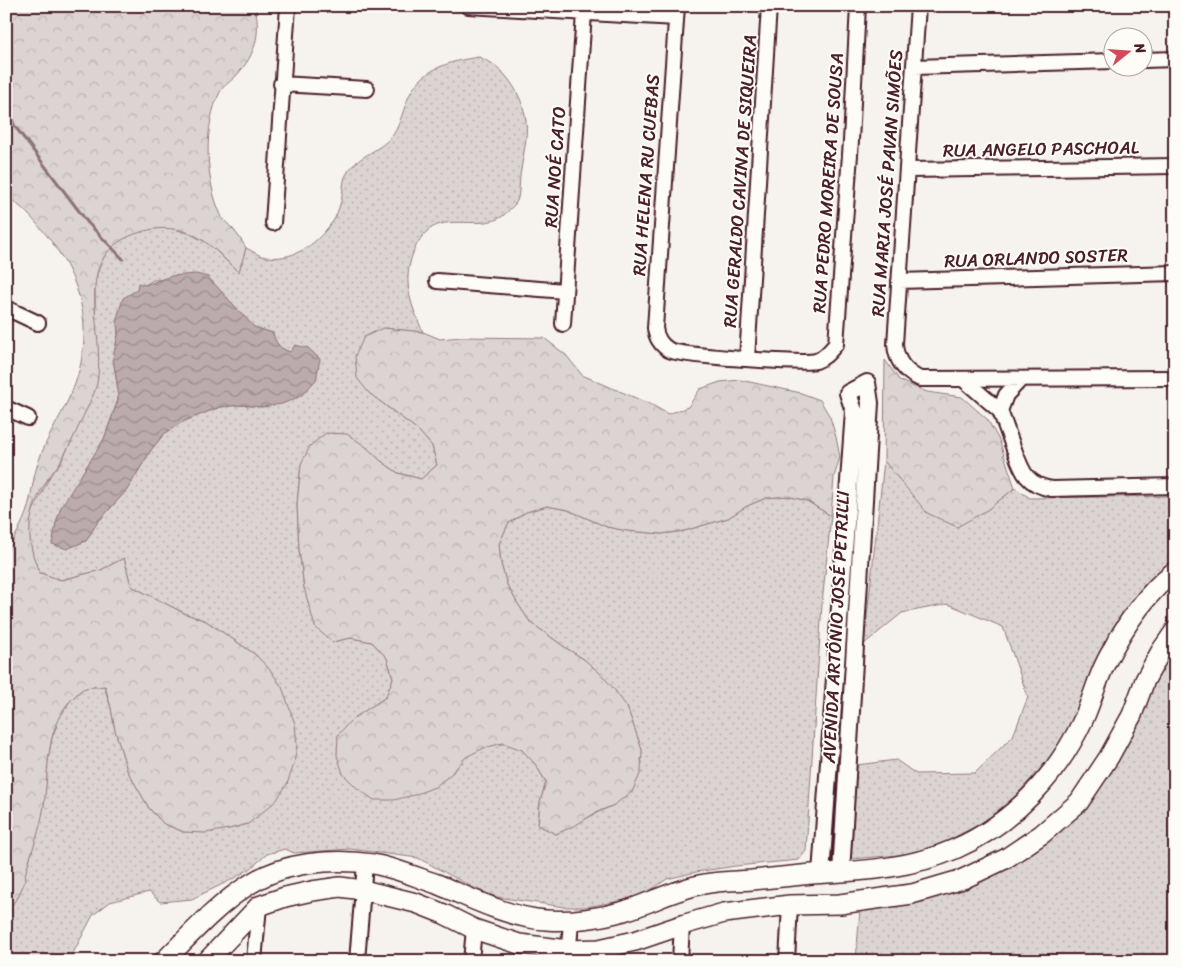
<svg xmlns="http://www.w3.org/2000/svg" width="1181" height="967" viewBox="0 0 1181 967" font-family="Sriracha,sans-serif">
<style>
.grass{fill:url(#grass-dots);stroke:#937a7e;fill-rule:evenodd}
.forest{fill:url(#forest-crowns);stroke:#937a7e}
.water{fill:url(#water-waves);stroke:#8e7378}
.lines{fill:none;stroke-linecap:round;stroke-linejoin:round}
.stream{stroke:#8e7378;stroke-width:3}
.minor-casing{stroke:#4a1f2b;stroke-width:18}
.tertiary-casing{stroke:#4a1f2b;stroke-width:20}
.secondary-casing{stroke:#4a1f2b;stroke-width:22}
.minor{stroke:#fdfcf7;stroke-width:14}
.tertiary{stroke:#fdfcf7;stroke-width:16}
.secondary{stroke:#fdfcf7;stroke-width:19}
.labels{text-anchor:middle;stroke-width:4;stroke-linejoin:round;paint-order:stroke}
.street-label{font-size:18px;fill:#4a1f2b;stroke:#fdfcf7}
</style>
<defs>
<pattern id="grass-dots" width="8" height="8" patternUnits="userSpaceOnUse" patternTransform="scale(1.25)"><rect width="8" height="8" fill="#dcd4d2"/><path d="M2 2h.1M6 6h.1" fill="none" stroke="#beb6b4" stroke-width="1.8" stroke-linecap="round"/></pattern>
<pattern id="forest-crowns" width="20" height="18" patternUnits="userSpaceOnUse" patternTransform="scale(1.25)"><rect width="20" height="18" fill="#dcd4d2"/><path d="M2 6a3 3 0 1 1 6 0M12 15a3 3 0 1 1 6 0" fill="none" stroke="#beb6b4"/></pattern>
<pattern id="water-waves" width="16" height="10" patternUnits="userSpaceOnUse" patternTransform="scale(1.25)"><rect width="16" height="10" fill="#bbabac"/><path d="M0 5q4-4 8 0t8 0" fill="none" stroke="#9a8b8c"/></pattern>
</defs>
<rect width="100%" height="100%" fill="#f6f3ef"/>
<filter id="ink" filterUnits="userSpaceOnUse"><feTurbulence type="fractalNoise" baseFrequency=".02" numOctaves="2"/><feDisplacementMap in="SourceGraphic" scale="10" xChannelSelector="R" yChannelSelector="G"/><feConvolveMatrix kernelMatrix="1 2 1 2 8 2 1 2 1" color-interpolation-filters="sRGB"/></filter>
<g filter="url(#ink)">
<!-- grass -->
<path class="grass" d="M 479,57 C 485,60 493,63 498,68 C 513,81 524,102 526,121 C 528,137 523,155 521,170 C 519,178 520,194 517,201 C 515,205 508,211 504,215 C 489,228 459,219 441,224 C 429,227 422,235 416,246 C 401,278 409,301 423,332 L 383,328 L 369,393 L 418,430 L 432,446 L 437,465 L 421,479 L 398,473 L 381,461 L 301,464 L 297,504 L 299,549 L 304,588 L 332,642 L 351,638 L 372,642 L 387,658 L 393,678 L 386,697 L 351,720 L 451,774 C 456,768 461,760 467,756 C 483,746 506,738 522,750 C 533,758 539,771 546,782 L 540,802 L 538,825 L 556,834 C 576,825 594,813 614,805 L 642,750 L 627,707 L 585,660 L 566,648 L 530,622 L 518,604 L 507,585 L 501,564 L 499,544 L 508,524 L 526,512 L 547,506 L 568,510 L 607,527 L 628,531 L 662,534 L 684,531 L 728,518 L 747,506 L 766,498 L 787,496 L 807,501 L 831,516 L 822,604 L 806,851 L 799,860 L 736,866 L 696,872 L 667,879 L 649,891 L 626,900 L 586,907 L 564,907 L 497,897 L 474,888 L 418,858 L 350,849 L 294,853 L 285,849 L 267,854 L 250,869 L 229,881 L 192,899 L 160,902 L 149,892 L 110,902 L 93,915 L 69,961 L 6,961 L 6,912 L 18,897 L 38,830 L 44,805 L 48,759 L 52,738 L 59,719 L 70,701 L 84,688 L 104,686 L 111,708 L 115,730 L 127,770 L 149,808 L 164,824 L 184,832 L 229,829 L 248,824 L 259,813 L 256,655 L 206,621 L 186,614 L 131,586 L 124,558 L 101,570 L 61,580 L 40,573 L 32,554 L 29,535 L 31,515 L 49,478 L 61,462 L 71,442 L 96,384 L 95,281 L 101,262 L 112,245 L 129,235 L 148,229 L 168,227 L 188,233 L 208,243 L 238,272 L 246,248 C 253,251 260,257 267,257 C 291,260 311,248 326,230 C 329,226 333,222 335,218 C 338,211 341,203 342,196 C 343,190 343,182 345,177 C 354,156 380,152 393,135 C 401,123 403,109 409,96 C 422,68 451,61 479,57 ZM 207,277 L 254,327 L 272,333 C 276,344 279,348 290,352 L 262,407 L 241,405 L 220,407 L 182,422 L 164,434 L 151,450 L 127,490 L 97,523 L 86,541 L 53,544 L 56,523 L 86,467 L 95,455 L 104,439 L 118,400 L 118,390 L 113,358 L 118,335 L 117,318 L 137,290 L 153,280 Z
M 884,461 L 897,474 L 987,510 L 1015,488 L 1030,498 L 1175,496 L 1175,557 L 1139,593 L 1113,627 L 1072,722 L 1055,753 L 1016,795 L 984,822 L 947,841 L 911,854 L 851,859 L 857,765 L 896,760 L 916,774 L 975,773 L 1013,736 L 1028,697 L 1003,627 L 948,604 L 902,613 L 864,644 Z
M 1175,647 L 1175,961 L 856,961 L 860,909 L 1046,841 L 1155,680 Z"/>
<!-- forest -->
<path class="forest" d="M 6,6 L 255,6 C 261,35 256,54 236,76 C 231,81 223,86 220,92 C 203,125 205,181 221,215 C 223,220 229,225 233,229 C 238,235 242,241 246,248 L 239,272 C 228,263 219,252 208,244 C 189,228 163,225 141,232 C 66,254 107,328 97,383 C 94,396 86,410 81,421 C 75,435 68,449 60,462 C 57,467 53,472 49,477 C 28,509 23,538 40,573 L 61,580 L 101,570 L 124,558 L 131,586 L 186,614 L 206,621 L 256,655 L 270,670 L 282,687 L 295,724 L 297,745 L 294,764 L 287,784 L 276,801 L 248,824 L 229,829 L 205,833 L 184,832 L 164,824 L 149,808 L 127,770 L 115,730 L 111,708 L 105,686 C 99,687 91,686 86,688 C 81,689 77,694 74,697 C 45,723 49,770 44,805 C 41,829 31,852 25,875 L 26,879 L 18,897 L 6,912 L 6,555 C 13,539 23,524 28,507 C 32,493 33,477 38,463 C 47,435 65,411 75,384 C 95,327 81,277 44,232 C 30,216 24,208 6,196 Z
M 383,328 L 423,332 L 440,339 L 461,337 L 544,338 L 566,355 L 582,375 L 652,405 L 668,414 L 688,407 L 700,389 L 720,382 L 740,380 L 801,393 L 820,400 L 830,417 L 836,437 L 840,457 L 834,477 L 831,516 L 807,501 L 787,496 L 766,498 L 747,506 L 728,518 L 684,531 L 662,534 L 627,531 L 607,527 L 568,510 L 547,506 L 526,512 L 508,524 L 499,544 L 501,564 L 507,585 L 518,604 L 530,622 L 566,648 L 585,660 L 601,674 L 614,689 L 627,707 L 642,750 L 641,772 L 632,792 L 614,805 L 595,813 L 576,825 L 556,834 L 538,825 L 540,802 L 546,782 L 536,765 L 522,750 L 503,743 L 484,748 L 466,757 L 451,774 L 435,787 L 414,795 L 394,800 L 374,800 L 357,788 L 343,774 L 337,755 L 338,735 L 351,720 L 386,697 L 393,678 L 387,658 L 372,642 L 351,638 L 332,642 L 315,627 L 304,588 L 299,549 L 297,504 L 301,464 L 310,446 L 326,433 L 347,434 L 365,446 L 381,461 L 398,473 L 421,479 L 437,465 L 432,446 L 418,430 L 369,393 L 357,378 L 355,356 L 364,337 Z
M 885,360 L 900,381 L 927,392 L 962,397 L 987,419 L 999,440 L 1015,488 L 987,510 L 957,527 L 927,513 L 884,461 Z"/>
<!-- water -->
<path class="water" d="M 196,274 L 208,277 L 254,327 L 273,333 C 276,344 279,348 290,352 L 295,345 L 308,348 L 320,359 L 316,380 L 301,396 L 282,404 L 262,407 L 241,405 L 220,407 L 182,422 L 164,434 L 151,450 L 127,490 L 97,523 L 86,541 L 67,549 L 52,544 L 56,523 L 61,507 L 104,439 L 118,400 L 118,390 L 113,358 L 118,335 L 117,318 L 123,298 L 137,290 L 138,283 L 145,285 L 171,276 Z"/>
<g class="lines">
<!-- stream -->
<path class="stream" d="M 6,97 L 14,125 L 88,223 L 123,259"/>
<!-- minor casing -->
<g class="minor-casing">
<path id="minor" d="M 468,6 L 676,18
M 677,6 L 655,328 C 656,337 661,345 669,350 C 680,356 803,364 816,361 C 825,358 830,351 836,344 L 851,141 L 858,6
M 918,6 L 895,344 C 896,361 905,372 920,379 L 1175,378
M 1144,60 L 1175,59
M 914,67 L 1114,61
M 281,84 L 367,89
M 908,170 L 1175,166
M 273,223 L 288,6
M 437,281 L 565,291
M 899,281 L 1175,273
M 6,308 L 38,323
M 563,324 L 584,13
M 747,359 L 769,6
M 963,379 L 1000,411 L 1006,395 L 1021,379
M 6,408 L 28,418
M 1000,411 C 1005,424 1009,436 1014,449 C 1022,471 1026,485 1052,489 L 1175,486
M 254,961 L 259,906
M 357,961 L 365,864
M 471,961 L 474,929
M 568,961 L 571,921
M 680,961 L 682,925
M 787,961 L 790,905"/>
</g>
<!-- tertiary casing -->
<g class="tertiary-casing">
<path id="tertiary" d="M 821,874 L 854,411 L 848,393 L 867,383 L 870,403 L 841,873"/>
</g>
<!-- secondary casing -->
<g class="secondary-casing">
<path id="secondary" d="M 164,961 C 191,934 218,904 250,884 C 284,862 334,858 373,864 C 395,868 416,877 437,884 C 470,898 510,918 546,920 C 570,922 600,918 624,911 C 651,903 675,889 704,884 C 719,881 736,881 752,880 C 772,878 792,876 812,874 C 860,871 910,869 955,849 C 1012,824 1058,775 1084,718 C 1092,700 1097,680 1106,662 C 1123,628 1145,594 1175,571
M 207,961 L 259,906 L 285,897 L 312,891 L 340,887 L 363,890 L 416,903 L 444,914 L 474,929 L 519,944 L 569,950 L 599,949 L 635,941 L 682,925 L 724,913 L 790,905 L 840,904 L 912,894 L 963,879 L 1005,859 L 1042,834 L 1079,802 L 1109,757 L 1132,715 L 1145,680 L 1161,651 L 1175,631"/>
</g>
<!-- minor -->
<use href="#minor" class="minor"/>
<!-- tertiary -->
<use href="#tertiary" class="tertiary"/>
<!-- secondary -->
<use href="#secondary" class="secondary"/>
</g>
</g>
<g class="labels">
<!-- street labels -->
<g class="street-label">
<text transform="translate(1041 149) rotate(-1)" y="6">RUA ANGELO PASCHOAL</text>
<text transform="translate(555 167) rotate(-86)" y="6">RUA NOÉ CATO</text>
<text transform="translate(646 175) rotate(-86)" y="6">RUA HELENA RU CUEBAS</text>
<text transform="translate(740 181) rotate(-86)" y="6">RUA GERALDO CAVINA DE SIQUEIRA</text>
<text transform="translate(828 183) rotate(-86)" y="6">RUA PEDRO MOREIRA DE SOUSA</text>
<text transform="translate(887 183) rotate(-86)" y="6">RUA MARIA JOSÉ PAVAN SIMÕES</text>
<text transform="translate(1036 258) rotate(-2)" y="6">RUA ORLANDO SOSTER</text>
<text transform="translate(836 627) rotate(-87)" y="6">AVENIDA ARTÔNIO JOSÉ PETRILLI</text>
</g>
</g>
<!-- margin -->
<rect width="1181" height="967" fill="none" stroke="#fdfcf7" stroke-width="25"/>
<rect x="12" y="12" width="1156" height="942" fill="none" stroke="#4a1f2b" stroke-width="2" filter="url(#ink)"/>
<!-- north arrow -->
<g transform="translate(1128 52) rotate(73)"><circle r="24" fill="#fdfcf7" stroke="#b5a4a5"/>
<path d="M0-4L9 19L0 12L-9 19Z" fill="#d1495b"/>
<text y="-8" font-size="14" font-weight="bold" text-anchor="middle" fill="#4a1f2b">N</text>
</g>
</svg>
